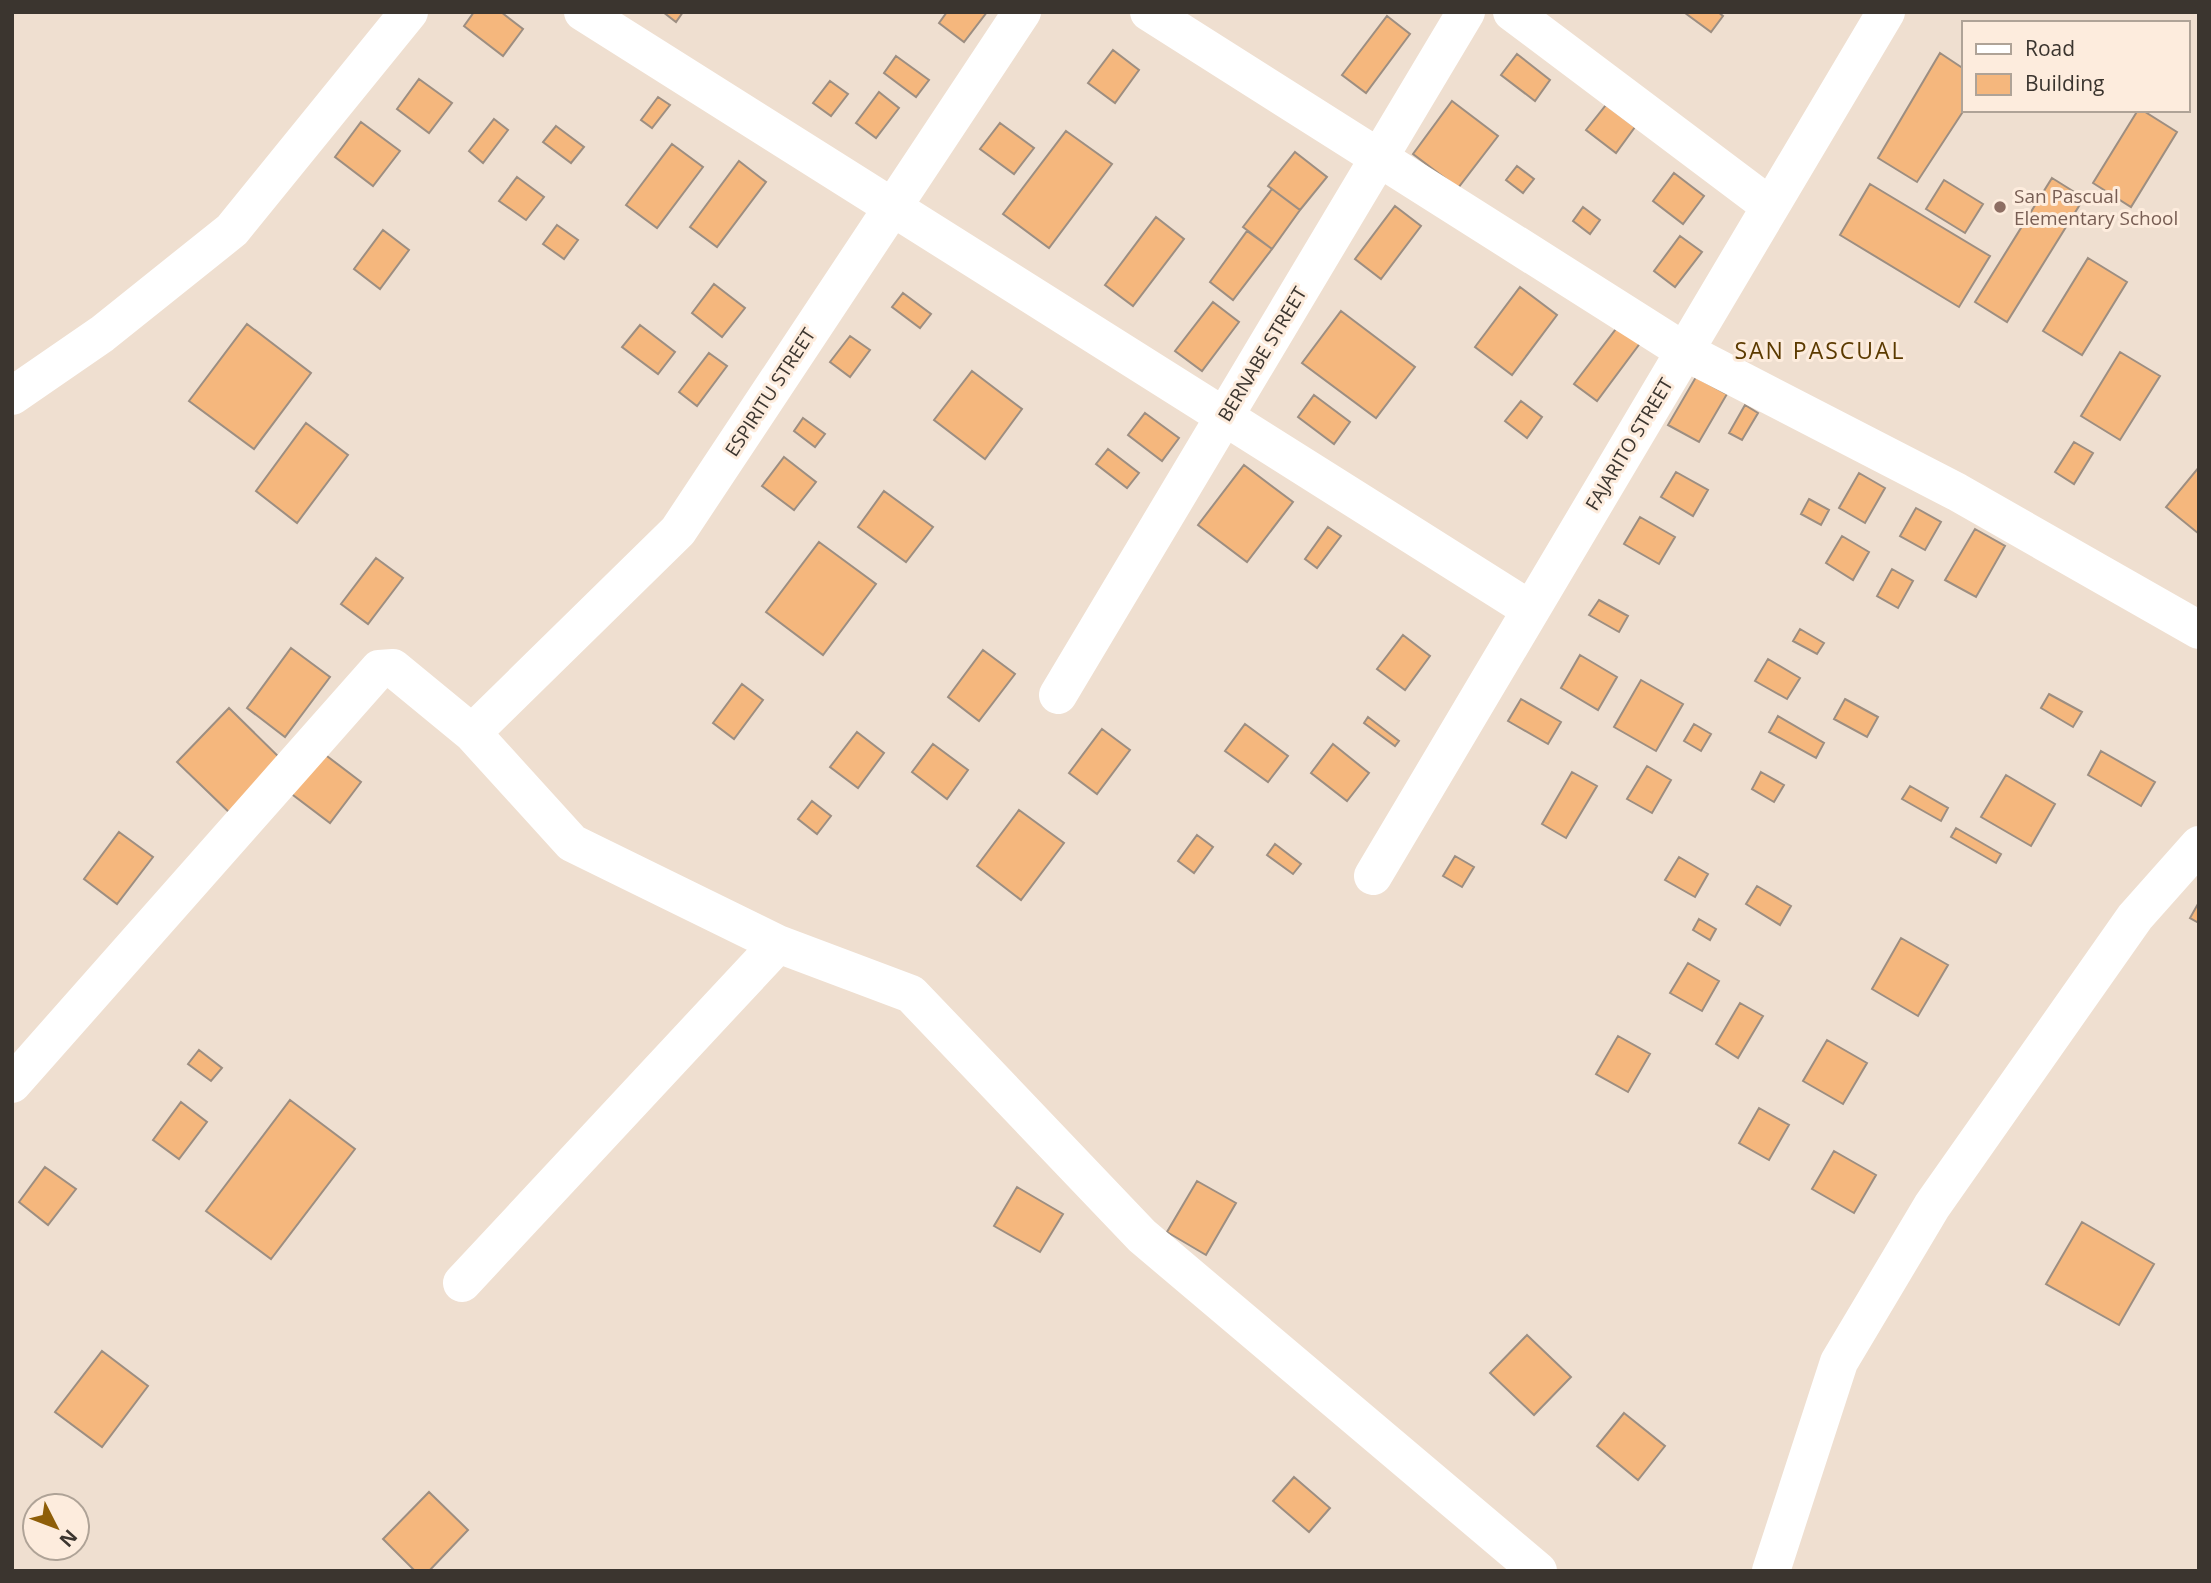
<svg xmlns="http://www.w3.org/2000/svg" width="2211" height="1583" viewBox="0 0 2211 1583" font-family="'Open Sans',sans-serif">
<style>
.building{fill:#f5b77d;stroke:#9d8e81;stroke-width:2}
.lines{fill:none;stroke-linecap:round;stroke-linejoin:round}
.minor{stroke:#fff;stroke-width:38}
.tertiary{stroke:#fff;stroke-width:38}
.education-dot{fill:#8d6e63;stroke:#fdecdd;stroke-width:2.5}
.labels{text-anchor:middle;stroke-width:6;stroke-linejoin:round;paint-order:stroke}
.education-label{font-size:19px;fill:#785e54;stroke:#fdecdd;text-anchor:start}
.street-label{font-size:19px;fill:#3b352f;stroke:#fdecdd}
.quarter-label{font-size:23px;letter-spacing:2px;fill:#5b3a00;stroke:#fdecdd}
</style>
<rect width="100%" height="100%" fill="#efdfd0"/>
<!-- building -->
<path class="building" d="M 474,12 L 501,12 L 523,29 L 503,56 L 464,26 Z
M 663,12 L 683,12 L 676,22 Z
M 947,12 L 987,12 L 964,42 L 939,23 Z
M 1718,12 L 1723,16 L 1711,32 L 1685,13 Z
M 1387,16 L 1410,34 L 1366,93 L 1342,75 Z
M 1113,50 L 1139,70 L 1115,103 L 1088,83 Z
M 1940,53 L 1964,69 L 1964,110 L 1917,182 L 1878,158 Z
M 1517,54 L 1550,80 L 1535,101 L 1501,75 Z
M 896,56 L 929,80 L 916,97 L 884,73 Z
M 419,79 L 452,103 L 429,133 L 397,109 Z
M 830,81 L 848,94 L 831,116 L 813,103 Z
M 879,92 L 899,108 L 876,138 L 856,123 Z
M 658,97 L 670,105 L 652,128 L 641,120 Z
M 1452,101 L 1498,136 L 1458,188 L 1413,154 Z
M 1606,105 L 1635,127 L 1616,153 L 1586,130 Z
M 2138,110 L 2142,110 L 2177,132 L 2131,207 L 2093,183 Z
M 494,119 L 508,130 L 483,163 L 469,151 Z
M 361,122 L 400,151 L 373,186 L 335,157 Z
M 1000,123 L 1034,148 L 1014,174 L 980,149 Z
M 556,126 L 584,147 L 571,163 L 543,142 Z
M 1066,131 L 1112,164 L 1049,248 L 1003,214 Z
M 672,144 L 703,167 L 657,228 L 626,205 Z
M 1295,152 L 1327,177 L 1300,210 L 1268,186 Z
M 739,161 L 766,182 L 717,247 L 690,227 Z
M 1517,166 L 1534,179 L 1523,193 L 1506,180 Z
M 1674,173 L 1704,196 L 1683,224 L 1653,201 Z
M 517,177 L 544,197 L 526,220 L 499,201 Z
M 2052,178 L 2084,198 L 2007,322 L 1975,302 Z
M 1944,180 L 1983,204 L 1965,233 L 1926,209 Z
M 1870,184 L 1990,256 L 1959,307 L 1840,235 Z
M 1272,189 L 1300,210 L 1272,249 L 1243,227 Z
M 1395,206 L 1421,226 L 1381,279 L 1355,259 Z
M 1583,207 L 1600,220 L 1590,234 L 1573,221 Z
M 1156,217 L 1184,239 L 1133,306 L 1105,285 Z
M 557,225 L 578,240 L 564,259 L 543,244 Z
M 383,230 L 409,250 L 380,289 L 354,269 Z
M 1247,231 L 1272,249 L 1233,300 L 1210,282 Z
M 1680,236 L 1702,252 L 1675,287 L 1654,271 Z
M 2088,258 L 2127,282 L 2082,355 L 2043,331 Z
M 714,284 L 745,308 L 722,337 L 692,313 Z
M 1520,287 L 1557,315 L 1512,375 L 1475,347 Z
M 903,293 L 931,314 L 920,328 L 892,307 Z
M 1213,302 L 1239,322 L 1202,371 L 1175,351 Z
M 1341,311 L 1415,367 L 1376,418 L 1302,363 Z
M 247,324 L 311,373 L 254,449 L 189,401 Z
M 640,325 L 675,352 L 658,374 L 622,347 Z
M 1619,325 L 1641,342 L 1597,401 L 1574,384 Z
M 850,336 L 870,350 L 850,377 L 830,362 Z
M 2120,352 L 2160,376 L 2120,440 L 2081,416 Z
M 709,353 L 727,366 L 697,406 L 679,392 Z
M 972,371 L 1022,409 L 985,459 L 934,420 Z
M 1696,377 L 1727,394 L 1699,442 L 1668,425 Z
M 1314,395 L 1350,422 L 1334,444 L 1298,417 Z
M 1521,401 L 1542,417 L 1527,438 L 1505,421 Z
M 1745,405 L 1758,413 L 1742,440 L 1729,433 Z
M 1145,413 L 1179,438 L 1162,461 L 1128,435 Z
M 803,418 L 825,434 L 815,447 L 794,431 Z
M 306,423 L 348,455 L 297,523 L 256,491 Z
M 2074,442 L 2093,453 L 2074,484 L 2055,472 Z
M 1108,449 L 1139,473 L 1127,488 L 1096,464 Z
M 784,457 L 816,482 L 794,510 L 762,486 Z
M 1244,465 L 1293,502 L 1247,562 L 1198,525 Z
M 2199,467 L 2199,534 L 2166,507 Z
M 1676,472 L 1708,490 L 1693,516 L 1661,497 Z
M 1859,473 L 1885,488 L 1865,523 L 1839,508 Z
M 884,491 L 933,527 L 906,562 L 858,527 Z
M 1809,499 L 1829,510 L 1821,525 L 1801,514 Z
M 1916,508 L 1941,522 L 1925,550 L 1900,536 Z
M 1640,517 L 1675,537 L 1659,564 L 1624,544 Z
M 1328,527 L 1341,536 L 1317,568 L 1305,559 Z
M 1975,529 L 2005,546 L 1976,597 L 1945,580 Z
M 1842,536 L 1869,552 L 1853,580 L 1826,563 Z
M 819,542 L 876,584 L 823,655 L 766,612 Z
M 376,558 L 403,578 L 368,624 L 341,604 Z
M 1892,569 L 1913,581 L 1898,608 L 1877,596 Z
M 1599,600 L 1628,616 L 1619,632 L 1589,615 Z
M 1800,629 L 1824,643 L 1817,654 L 1793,641 Z
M 1403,635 L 1430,656 L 1405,690 L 1377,669 Z
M 291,648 L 330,677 L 285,737 L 247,708 Z
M 983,650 L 1015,674 L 979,721 L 948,697 Z
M 1580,655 L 1617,677 L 1598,710 L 1561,688 Z
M 1768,659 L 1800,678 L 1787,699 L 1755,681 Z
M 1641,680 L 1683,704 L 1656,751 L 1614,727 Z
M 742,684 L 763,700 L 734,739 L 713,723 Z
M 2049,694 L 2082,712 L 2073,727 L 2041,708 Z
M 1521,699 L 1561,722 L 1548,744 L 1508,721 Z
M 1845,699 L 1878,717 L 1867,737 L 1834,719 Z
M 229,708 L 285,763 L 233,816 L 177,762 Z
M 1778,716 L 1824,743 L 1816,758 L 1769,732 Z
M 1368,717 L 1399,741 L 1395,746 L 1364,723 Z
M 1245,724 L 1288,756 L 1268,782 L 1225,751 Z
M 1694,724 L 1711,734 L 1701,751 L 1684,741 Z
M 1102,729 L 1130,750 L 1097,794 L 1069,773 Z
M 857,732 L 884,753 L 858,788 L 830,767 Z
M 933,744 L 968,770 L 947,799 L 912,772 Z
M 1333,744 L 1369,773 L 1347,801 L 1311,773 Z
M 319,750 L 361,782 L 330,823 L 289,792 Z
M 2101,751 L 2155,782 L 2141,806 L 2088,775 Z
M 1647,766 L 1671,780 L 1652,813 L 1627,799 Z
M 1572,772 L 1597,786 L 1566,838 L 1542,824 Z
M 1761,772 L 1784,785 L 1774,802 L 1752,789 Z
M 2006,775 L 2055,804 L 2031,846 L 1981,817 Z
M 1910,786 L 1948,808 L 1941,821 L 1902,799 Z
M 812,801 L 831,816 L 817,834 L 798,819 Z
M 1019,810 L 1064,843 L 1021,900 L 977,866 Z
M 1956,828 L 2001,854 L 1996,863 L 1951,837 Z
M 119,832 L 153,857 L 117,904 L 84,879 Z
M 1197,835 L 1213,847 L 1194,873 L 1178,861 Z
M 1275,844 L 1301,864 L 1293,874 L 1267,855 Z
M 1455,856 L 1474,867 L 1462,887 L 1443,876 Z
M 1679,857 L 1708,874 L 1695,897 L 1665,880 Z
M 1757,886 L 1791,906 L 1780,925 L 1746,904 Z
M 2199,902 L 2199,923 L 2190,918 Z
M 1699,919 L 1716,929 L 1710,940 L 1693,930 Z
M 1901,938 L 1948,965 L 1918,1016 L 1872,989 Z
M 1688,963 L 1719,981 L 1702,1011 L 1670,993 Z
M 1740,1003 L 1763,1016 L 1738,1058 L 1716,1044 Z
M 1618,1036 L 1650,1054 L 1628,1092 L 1596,1074 Z
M 1827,1040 L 1867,1063 L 1843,1104 L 1803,1081 Z
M 199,1050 L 222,1068 L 211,1081 L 188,1064 Z
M 290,1100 L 355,1149 L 271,1259 L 206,1211 Z
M 181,1102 L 207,1122 L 179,1159 L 153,1140 Z
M 1759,1108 L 1789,1125 L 1769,1160 L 1739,1143 Z
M 1834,1151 L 1876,1175 L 1854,1213 L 1812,1189 Z
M 45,1167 L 76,1189 L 48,1225 L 19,1202 Z
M 1197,1181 L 1236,1203 L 1206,1255 L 1167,1232 Z
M 1017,1187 L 1063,1214 L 1040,1252 L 994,1226 Z
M 2082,1222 L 2154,1264 L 2119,1325 L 2046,1284 Z
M 1527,1335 L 1571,1377 L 1534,1415 L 1490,1373 Z
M 102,1351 L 148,1386 L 102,1447 L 55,1412 Z
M 1624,1413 L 1665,1446 L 1638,1480 L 1597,1446 Z
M 1294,1477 L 1330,1508 L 1309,1532 L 1273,1501 Z
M 429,1492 L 468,1530 L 429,1571 L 415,1571 L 383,1539 Z"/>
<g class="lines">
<!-- minor -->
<path class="minor" d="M 583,12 L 1531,610
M 1149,12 L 1684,351 L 1957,492 L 2199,630
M 1512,12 L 1770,206
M 1058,695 L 1466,12
M 472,733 L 678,531 L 1022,12
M 1373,876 L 1886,12
M 12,1084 L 379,669 L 393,668 L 472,733 L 572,843 L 778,944 L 911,994 L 1142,1236 L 1538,1571
M 462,1283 L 778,944
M 1771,1571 L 1839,1362 L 1932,1206 L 2135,917 L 2199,845"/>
<!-- tertiary -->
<path class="tertiary" d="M 12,396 L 102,334 L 232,230 L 409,12"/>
</g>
<!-- markers -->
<circle class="education-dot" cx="2000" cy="207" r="7"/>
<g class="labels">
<!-- education labels -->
<g class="education-label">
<text x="2014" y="203">San Pascual<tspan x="2014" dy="22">Elementary School</tspan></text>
</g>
<!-- street labels -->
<g class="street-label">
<text transform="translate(1262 354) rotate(-59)" y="7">BERNABE STREET</text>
<text transform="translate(770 392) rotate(-57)" y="7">ESPIRITU STREET</text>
<text transform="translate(1629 444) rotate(-59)" y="7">FAJARITO STREET</text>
</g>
<!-- quarter labels -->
<g class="quarter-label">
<text x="1820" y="359">SAN PASCUAL</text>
</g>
</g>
<!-- border -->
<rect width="2211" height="1583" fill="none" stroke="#3b352f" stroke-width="28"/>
<!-- legend -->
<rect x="1962" y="21" width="228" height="91" fill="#fdecdd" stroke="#afa397" stroke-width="2"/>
<rect x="1976" y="44" width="35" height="10" fill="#ffffff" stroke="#afa397" stroke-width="2"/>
<text x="2025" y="56" font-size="21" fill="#3b352f">Road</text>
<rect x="1976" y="74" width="35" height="21" fill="#f5b77d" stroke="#afa397" stroke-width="2"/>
<text x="2025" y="91" font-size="21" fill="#3b352f">Building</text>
<!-- north arrow -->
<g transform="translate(56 1527) rotate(132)"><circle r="33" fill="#fdecdd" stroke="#afa397" stroke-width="2"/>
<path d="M0-5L12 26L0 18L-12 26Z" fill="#8e5e08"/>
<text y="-10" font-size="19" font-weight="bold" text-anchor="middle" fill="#3b352f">N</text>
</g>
</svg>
